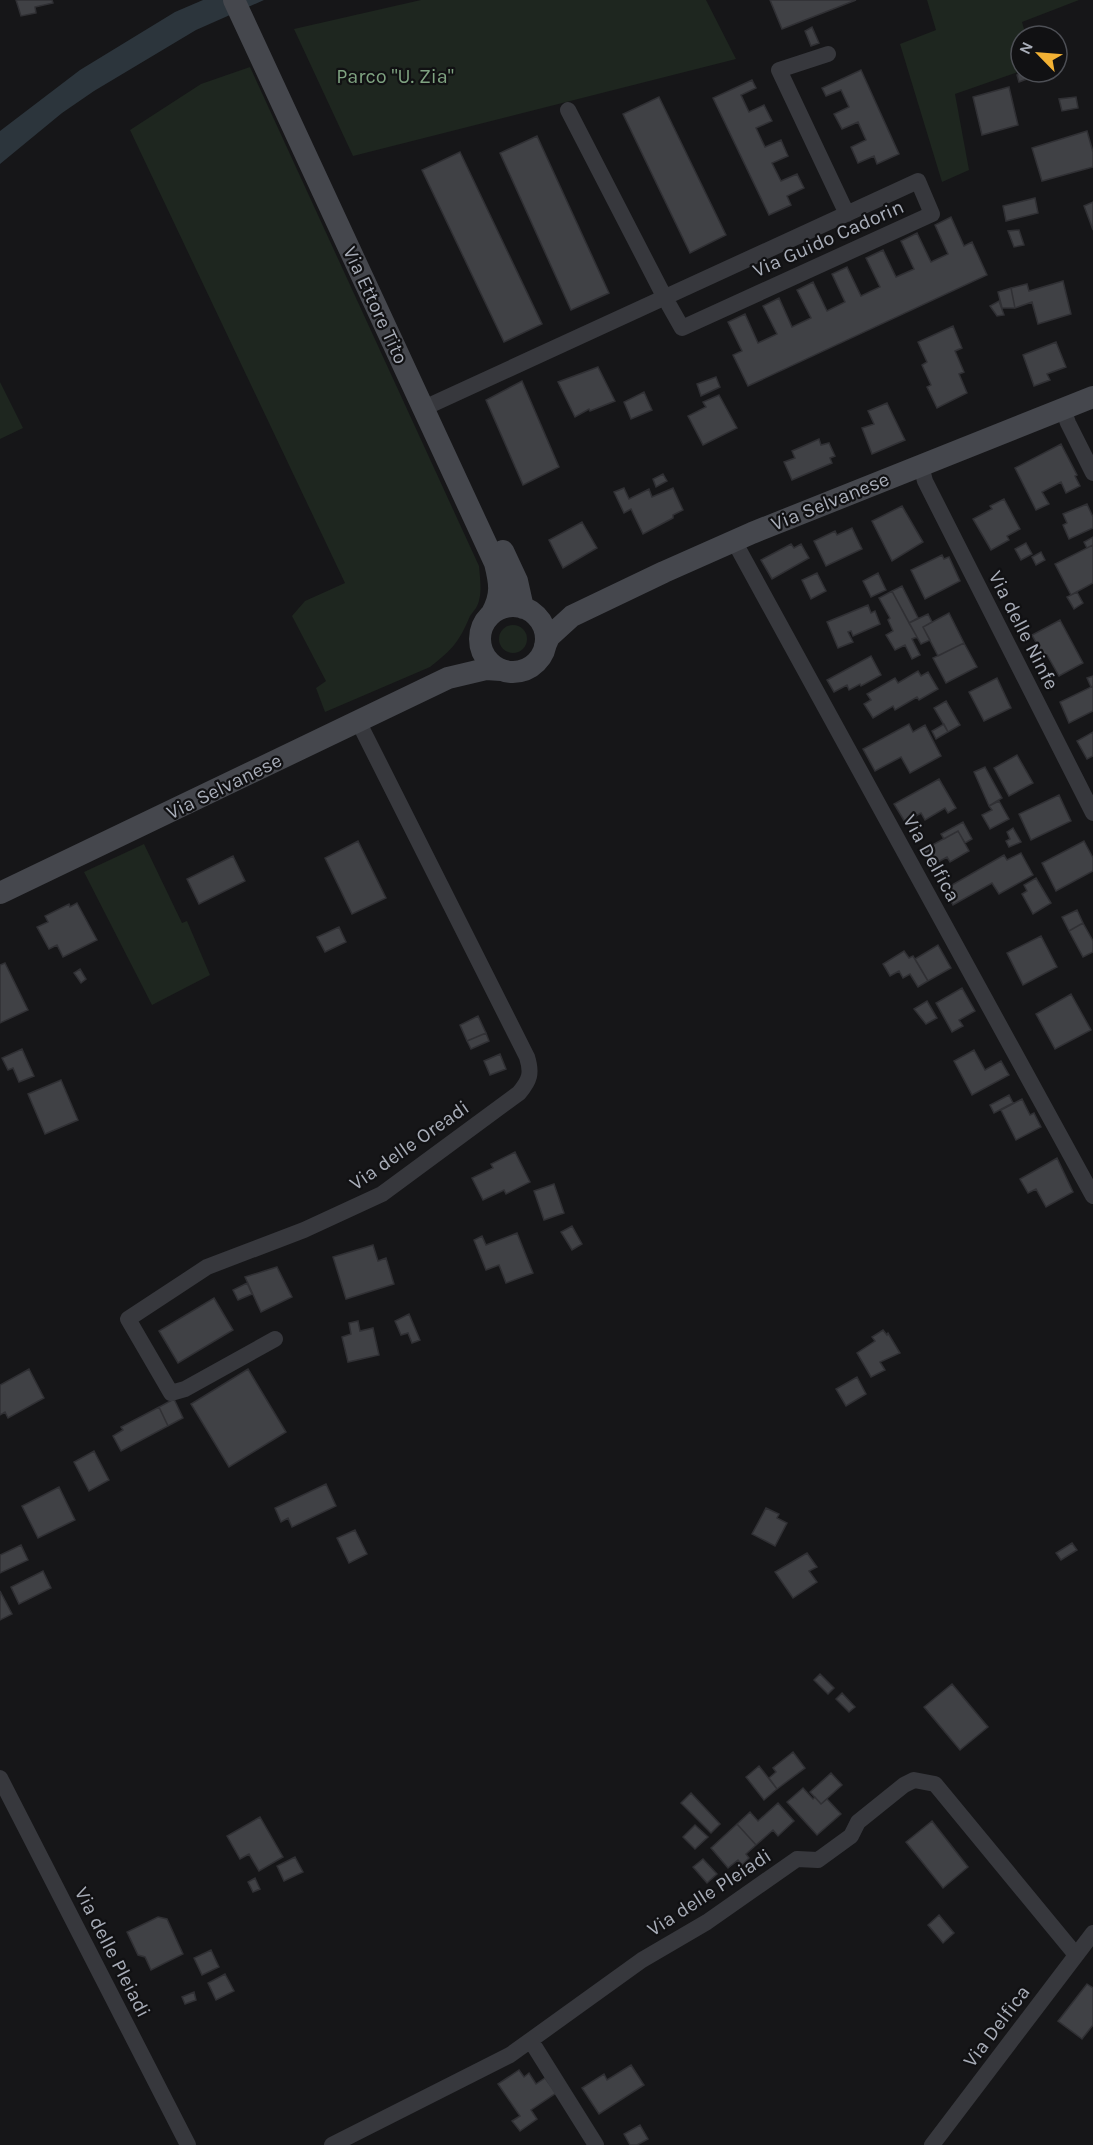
<svg xmlns="http://www.w3.org/2000/svg" width="1093" height="2145" viewBox="0 0 1093 2145" font-family="Karla,sans-serif">
<style>
.green{fill:#1e261f}
.water{fill:#2c353c}
.building{fill:#404145;stroke:#303034;stroke-width:1.5}
.lines{fill:none;stroke-linecap:round;stroke-linejoin:round}
.street{stroke:#37383d;stroke-width:16}
.secondary{stroke:#45474d;stroke-width:22}
.labels{text-anchor:middle;stroke-width:4.5;stroke-linejoin:round;paint-order:stroke}
.park-label{font-size:20px;fill:#7fa381;stroke:#111113}
.street-label{font-size:20px;fill:#a8adb8;stroke:#111113}
</style>
<rect width="100%" height="100%" fill="#161618"/>
<!-- green -->
<path class="green" d="M 421,0 L 706,0 L 736,59 L 353,156 L 294,29 Z
M 927,0 L 1079,0 L 1022,22 L 1026,36 L 1021,36 L 1021,71 L 955,94 L 969,170 L 942,182 L 900,44 L 936,30 Z
M 250,67 L 479,566 C 480,579 483,596 476,608 C 474,611 472,613 470,616 C 459,642 453,649 430,667 L 325,712 L 316,688 L 326,681 L 292,616 L 305,601 L 345,583 L 130,130 L 201,84 Z
M 0,382 L 23,428 L 0,439 Z
M499 639a14 14 0 1 1 28 0a14 14 0 1 1-28 0Z
M 144,844 L 182,923 L 187,921 L 210,975 L 152,1005 L 84,872 Z"/>
<!-- water -->
<path class="water" d="M 203,0 L 264,0 L 196,30 L 94,91 L 62,113 L 0,164 L 0,131 L 80,70 L 175,12 Z"/>
<!-- building -->
<path class="building" d="M 16,0 L 52,0 L 53,3 L 35,7 L 36,13 L 21,16 Z
M 770,0 L 856,0 L 782,29 Z
M 812,27 L 819,43 L 811,46 L 805,31 Z
M 861,70 L 899,154 L 877,164 L 874,156 L 858,163 L 851,147 L 866,140 L 858,122 L 842,129 L 834,114 L 849,107 L 841,90 L 826,96 L 822,88 Z
M 1025,72 L 1034,72 L 1035,76 L 1019,82 L 1017,75 Z
M 752,80 L 756,88 L 741,95 L 749,112 L 764,105 L 772,121 L 756,128 L 765,147 L 781,140 L 788,156 L 772,163 L 781,181 L 797,174 L 804,188 L 787,196 L 791,205 L 769,215 L 713,98 Z
M 1009,87 L 1018,125 L 982,135 L 973,97 Z
M 659,97 L 726,235 L 690,253 L 623,114 Z
M 1076,97 L 1078,108 L 1062,111 L 1059,99 Z
M 1087,131 L 1093,152 L 1093,167 L 1042,181 L 1032,148 Z
M 537,136 L 609,293 L 571,310 L 500,153 Z
M 460,152 L 542,324 L 504,342 L 422,170 Z
M 1035,198 L 1038,213 L 1006,221 L 1003,206 Z
M 1093,202 L 1093,230 L 1084,206 Z
M 951,217 L 964,246 L 972,242 L 987,275 L 748,386 L 733,355 L 742,351 L 728,322 L 745,314 L 758,343 L 777,334 L 763,306 L 779,298 L 792,327 L 811,318 L 797,290 L 813,282 L 827,311 L 845,302 L 832,274 L 847,267 L 861,296 L 880,287 L 866,258 L 883,250 L 896,277 L 914,269 L 901,241 L 917,233 L 931,262 L 948,254 L 935,225 Z
M 1019,230 L 1024,245 L 1014,247 L 1008,231 Z
M 1063,281 L 1071,314 L 1038,324 L 1032,302 L 1015,308 L 1011,288 L 1027,284 L 1029,291 Z
M 1011,288 L 1015,308 L 1002,308 L 998,292 Z
M 999,301 L 1004,315 L 997,316 L 990,306 Z
M 953,326 L 962,348 L 955,351 L 964,372 L 959,374 L 967,393 L 937,408 L 927,387 L 931,385 L 922,365 L 927,362 L 918,342 Z
M 1056,342 L 1066,367 L 1047,374 L 1050,380 L 1034,386 L 1023,355 Z
M 598,367 L 615,401 L 590,411 L 589,409 L 575,417 L 558,382 Z
M 716,377 L 720,387 L 701,396 L 697,384 Z
M 522,381 L 559,467 L 523,485 L 486,400 Z
M 644,392 L 652,410 L 631,419 L 624,402 Z
M 719,395 L 737,428 L 703,445 L 688,416 L 706,407 L 703,402 Z
M 887,403 L 905,440 L 872,454 L 862,428 L 874,424 L 868,411 Z
M 819,439 L 821,445 L 829,443 L 835,456 L 830,458 L 832,463 L 792,480 L 784,462 L 795,458 L 792,451 Z
M 1061,444 L 1077,475 L 1075,476 L 1080,486 L 1066,493 L 1061,482 L 1042,492 L 1049,504 L 1036,510 L 1015,468 Z
M 663,474 L 667,481 L 656,487 L 653,479 Z
M 624,488 L 629,499 L 649,489 L 652,497 L 673,488 L 683,510 L 673,515 L 673,518 L 643,534 L 631,509 L 624,513 L 614,492 Z
M 1004,499 L 1020,529 L 1007,536 L 1009,540 L 991,550 L 973,519 L 992,509 L 990,506 Z
M 1087,504 L 1093,517 L 1093,528 L 1069,539 L 1063,525 L 1067,523 L 1063,514 Z
M 902,506 L 923,542 L 892,561 L 872,521 Z
M 582,522 L 597,548 L 563,568 L 549,540 Z
M 852,528 L 862,549 L 826,566 L 814,541 L 835,531 L 837,535 Z
M 1093,537 L 1093,545 L 1087,548 L 1084,542 Z
M 1026,543 L 1032,554 L 1021,560 L 1015,549 Z
M 791,544 L 794,548 L 801,544 L 809,558 L 772,579 L 761,560 Z
M 1093,545 L 1093,583 L 1071,595 L 1055,564 Z
M 1041,552 L 1045,560 L 1036,565 L 1032,557 Z
M 942,555 L 944,559 L 949,557 L 960,581 L 925,599 L 911,570 Z
M 817,573 L 826,591 L 811,599 L 802,580 Z
M 878,573 L 886,590 L 871,597 L 863,581 Z
M 902,586 L 918,618 L 909,623 L 892,591 Z
M 892,591 L 917,637 L 912,639 L 920,655 L 912,659 L 905,645 L 895,650 L 886,635 L 893,631 L 888,620 L 890,618 L 879,598 Z
M 1077,592 L 1083,603 L 1074,609 L 1067,597 Z
M 868,605 L 871,613 L 875,611 L 880,624 L 853,636 L 851,631 L 848,632 L 853,642 L 838,648 L 827,622 Z
M 949,613 L 964,643 L 938,656 L 923,627 Z
M 928,614 L 932,622 L 923,627 L 930,640 L 921,644 L 909,623 Z
M 1060,620 L 1083,663 L 1059,676 L 1047,655 L 1044,657 L 1032,635 Z
M 964,643 L 977,667 L 946,683 L 933,658 Z
M 871,656 L 881,675 L 861,686 L 860,684 L 849,690 L 847,685 L 834,692 L 827,680 Z
M 918,671 L 921,676 L 928,672 L 938,689 L 919,700 L 917,697 L 895,710 L 893,706 L 873,718 L 864,704 L 871,700 L 867,694 L 895,678 L 898,683 Z
M 1093,676 L 1093,686 L 1091,687 L 1087,678 Z
M 997,678 L 1011,708 L 984,721 L 969,692 Z
M 1093,686 L 1093,711 L 1069,723 L 1060,702 Z
M 946,701 L 960,725 L 948,732 L 934,708 Z
M 909,724 L 913,732 L 925,725 L 941,756 L 910,773 L 901,757 L 875,771 L 863,749 Z
M 944,724 L 948,732 L 936,739 L 932,731 Z
M 1093,732 L 1093,756 L 1087,759 L 1077,741 Z
M 1017,755 L 1033,783 L 1009,796 L 994,768 Z
M 985,767 L 1002,798 L 989,806 L 974,772 Z
M 939,779 L 956,808 L 948,813 L 945,808 L 925,820 L 921,813 L 905,822 L 894,804 Z
M 1059,795 L 1071,821 L 1031,840 L 1019,814 Z
M 999,801 L 1009,819 L 990,829 L 982,815 L 992,810 L 989,806 Z
M 963,822 L 972,839 L 965,843 L 958,831 L 944,839 L 941,834 Z
M 1013,828 L 1021,842 L 1009,847 L 1006,841 L 1010,839 L 1007,832 Z
M 958,831 L 969,851 L 950,862 L 947,857 L 931,866 L 923,850 Z
M 358,841 L 386,898 L 352,914 L 325,858 Z
M 1084,841 L 1093,858 L 1093,871 L 1056,891 L 1042,863 Z
M 1021,853 L 1033,875 L 999,894 L 992,883 L 953,905 L 945,889 L 1004,855 L 1007,860 Z
M 233,856 L 245,881 L 199,904 L 187,879 Z
M 1036,878 L 1051,903 L 1033,914 L 1022,894 L 1027,891 L 1024,885 Z
M 77,903 L 97,940 L 63,957 L 57,945 L 49,949 L 37,927 L 48,922 L 45,916 L 69,904 L 70,907 Z
M 1077,910 L 1083,923 L 1069,931 L 1062,917 Z
M 1083,923 L 1093,941 L 1093,952 L 1083,957 L 1069,931 Z
M 339,927 L 346,942 L 325,952 L 317,937 Z
M 1041,936 L 1057,967 L 1023,985 L 1007,953 Z
M 938,945 L 951,968 L 928,981 L 915,959 Z
M 904,951 L 909,958 L 913,956 L 928,981 L 918,987 L 910,974 L 903,978 L 899,971 L 890,976 L 883,964 Z
M 5,963 L 28,1010 L 0,1023 L 0,965 Z
M 80,969 L 86,979 L 81,983 L 74,973 Z
M 962,988 L 975,1011 L 959,1020 L 963,1026 L 952,1032 L 936,1003 Z
M 1071,994 L 1091,1030 L 1055,1049 L 1036,1014 Z
M 927,1001 L 937,1018 L 926,1024 L 914,1009 Z
M 478,1016 L 486,1033 L 467,1041 L 460,1025 Z
M 486,1033 L 489,1041 L 471,1049 L 467,1041 Z
M 22,1049 L 34,1076 L 19,1082 L 13,1068 L 8,1070 L 2,1058 Z
M 974,1050 L 985,1070 L 1001,1061 L 1009,1075 L 972,1095 L 954,1061 Z
M 500,1054 L 506,1069 L 490,1075 L 484,1061 Z
M 61,1080 L 78,1120 L 45,1134 L 28,1094 Z
M 1009,1095 L 1013,1103 L 994,1113 L 990,1105 Z
M 1022,1099 L 1030,1115 L 1034,1113 L 1041,1127 L 1016,1140 L 1001,1110 Z
M 515,1152 L 530,1182 L 506,1194 L 504,1190 L 483,1200 L 472,1178 L 493,1168 L 491,1164 Z
M 1057,1158 L 1073,1192 L 1046,1207 L 1036,1189 L 1028,1193 L 1020,1179 Z
M 554,1184 L 564,1213 L 544,1220 L 534,1191 Z
M 572,1226 L 582,1244 L 572,1250 L 561,1232 Z
M 517,1233 L 533,1273 L 506,1283 L 499,1265 L 486,1270 L 474,1240 L 482,1236 L 486,1245 Z
M 373,1245 L 378,1261 L 386,1258 L 394,1284 L 346,1299 L 333,1257 Z
M 277,1267 L 292,1297 L 261,1312 L 245,1277 Z
M 247,1283 L 252,1294 L 238,1300 L 233,1290 Z
M 214,1298 L 233,1330 L 178,1363 L 159,1331 Z
M 409,1314 L 420,1340 L 412,1343 L 408,1333 L 401,1335 L 395,1321 Z
M 358,1321 L 360,1331 L 373,1328 L 379,1355 L 348,1362 L 342,1337 L 351,1334 L 349,1323 Z
M 883,1330 L 887,1335 L 888,1333 L 900,1353 L 880,1362 L 885,1370 L 871,1377 L 857,1353 L 875,1341 L 872,1337 Z
M 29,1369 L 44,1398 L 8,1418 L 5,1412 L 0,1415 L 0,1385 Z
M 248,1369 L 286,1432 L 229,1467 L 191,1404 Z
M 857,1377 L 866,1394 L 846,1406 L 836,1389 Z
M 174,1399 L 183,1418 L 168,1426 L 159,1407 Z
M 159,1407 L 168,1426 L 121,1451 L 113,1436 L 123,1430 L 121,1427 Z
M 94,1451 L 109,1480 L 89,1491 L 74,1462 Z
M 326,1484 L 336,1506 L 292,1527 L 288,1518 L 281,1522 L 275,1508 Z
M 59,1487 L 75,1520 L 38,1538 L 22,1506 Z
M 766,1508 L 779,1514 L 777,1518 L 787,1523 L 775,1546 L 752,1534 Z
M 355,1530 L 367,1554 L 349,1563 L 337,1538 Z
M 1072,1543 L 1077,1550 L 1061,1560 L 1056,1553 Z
M 21,1545 L 28,1560 L 0,1573 L 0,1555 Z
M 807,1553 L 817,1567 L 809,1571 L 817,1582 L 793,1598 L 775,1572 Z
M 43,1571 L 51,1588 L 19,1604 L 11,1587 Z
M 0,1591 L 12,1614 L 0,1620 Z
M 820,1674 L 834,1688 L 828,1694 L 814,1680 Z
M 952,1684 L 988,1727 L 960,1750 L 924,1707 Z
M 842,1693 L 855,1707 L 849,1712 L 836,1699 Z
M 793,1752 L 805,1768 L 777,1789 L 769,1778 L 776,1772 L 773,1768 Z
M 759,1766 L 777,1789 L 764,1800 L 746,1777 Z
M 831,1773 L 842,1785 L 821,1804 L 810,1792 Z
M 803,1788 L 813,1799 L 815,1797 L 821,1804 L 827,1799 L 841,1814 L 817,1835 L 787,1802 Z
M 691,1793 L 720,1824 L 711,1833 L 681,1803 Z
M 778,1803 L 794,1821 L 778,1836 L 773,1830 L 756,1845 L 737,1824 L 750,1812 L 758,1821 Z
M 260,1817 L 283,1857 L 259,1871 L 249,1854 L 240,1859 L 227,1836 Z
M 932,1821 L 968,1867 L 943,1888 L 906,1842 Z
M 737,1824 L 756,1845 L 746,1854 L 749,1858 L 742,1865 L 738,1860 L 728,1868 L 711,1848 Z
M 695,1825 L 708,1837 L 695,1849 L 683,1837 Z
M 295,1857 L 303,1872 L 284,1881 L 277,1866 Z
M 703,1859 L 717,1874 L 707,1883 L 693,1867 Z
M 255,1878 L 260,1889 L 253,1892 L 248,1882 Z
M 939,1915 L 954,1933 L 943,1943 L 928,1925 Z
M 158,1917 L 167,1919 L 183,1954 L 151,1970 L 145,1957 L 138,1955 L 127,1932 Z
M 211,1950 L 219,1967 L 202,1975 L 194,1958 Z
M 225,1974 L 234,1991 L 216,2000 L 208,1983 Z
M 1087,1984 L 1093,1988 L 1093,2025 L 1082,2039 L 1058,2021 Z
M 194,1992 L 196,2000 L 185,2004 L 182,1997 Z
M 631,2065 L 644,2085 L 599,2114 L 582,2088 L 604,2074 L 607,2080 Z
M 519,2070 L 524,2077 L 529,2073 L 536,2084 L 545,2078 L 556,2093 L 531,2110 L 537,2119 L 520,2131 L 512,2121 L 520,2116 L 498,2084 Z
M 640,2125 L 648,2139 L 637,2145 L 630,2145 L 624,2134 Z"/>
<g class="lines">
<!-- street -->
<path class="street" d="M 828,54 L 779,70 L 847,214
M 424,408 L 918,181 L 932,214 L 682,328 L 665,298 L 568,110
M 1063,409 L 1068,423 L 1093,473
M 921,466 L 925,481 L 1093,813
M 734,541 L 1093,1196
M 275,1339 L 185,1389 L 171,1393 L 128,1319 L 207,1267 L 304,1230 L 382,1194 L 519,1093 C 530,1080 532,1073 527,1057 L 358,721
M 0,1778 L 188,2145
M 531,2041 L 596,2145
M 332,2145 L 510,2055 L 642,1960 L 707,1922 L 797,1859 L 818,1860 L 851,1836 L 858,1822 L 904,1785 L 914,1780 L 935,1784 L 1076,1955
M 932,2145 L 1093,1933"/>
<!-- secondary -->
<path class="secondary" d="M 234,0 L 495,563 C 500,583 502,595 492,613
M 503,551 L 517,581 L 523,608
M480 639a33 33 0 1 1 66 0a33 33 0 1 1-66 0Z
M 545,646 L 549,637 L 572,616 L 664,572 L 752,533 L 1093,397
M 0,893 L 448,678 L 486,669 L 501,670"/>
</g>
<g class="labels">
<!-- park labels -->
<g class="park-label">
<text x="395" y="83">Parco "U. Zia"</text>
</g>
<!-- street labels -->
<g class="street-label">
<text transform="translate(828 238) rotate(-24)" y="7">Via Guido Cadorin</text>
<text transform="translate(376 305) rotate(65)" y="7">Via Ettore Tito</text>
<text transform="translate(830 501) rotate(-22)" y="7">Via Selvanese</text>
<text transform="translate(1024 630) rotate(63)" y="7">Via delle Ninfe</text>
<text transform="translate(224 786) rotate(-26)" y="7">Via Selvanese</text>
<text transform="translate(932 858) rotate(61)" y="7">Via Delfica</text>
<text transform="translate(409 1145) rotate(-35)" y="7">Via delle Oreadi</text>
<text transform="translate(709 1892) rotate(-33)" y="7">Via delle Pleiadi</text>
<text transform="translate(113 1952) rotate(63)" y="7">Via delle Pleiadi</text>
<text transform="translate(996 2026) rotate(-53)" y="7">Via Delfica</text>
</g>
</g>
<!-- north arrow -->
<g transform="translate(1039 54) rotate(295)"><circle r="28" fill="#111113" stroke="#4d4f55" stroke-width="1.5"/>
<path d="M0-4.5L10 22L0 15L-10 22Z" fill="#f2b134"/>
<text y="-9" font-size="16" font-weight="bold" text-anchor="middle" fill="#a8adb8">N</text>
</g>
</svg>
